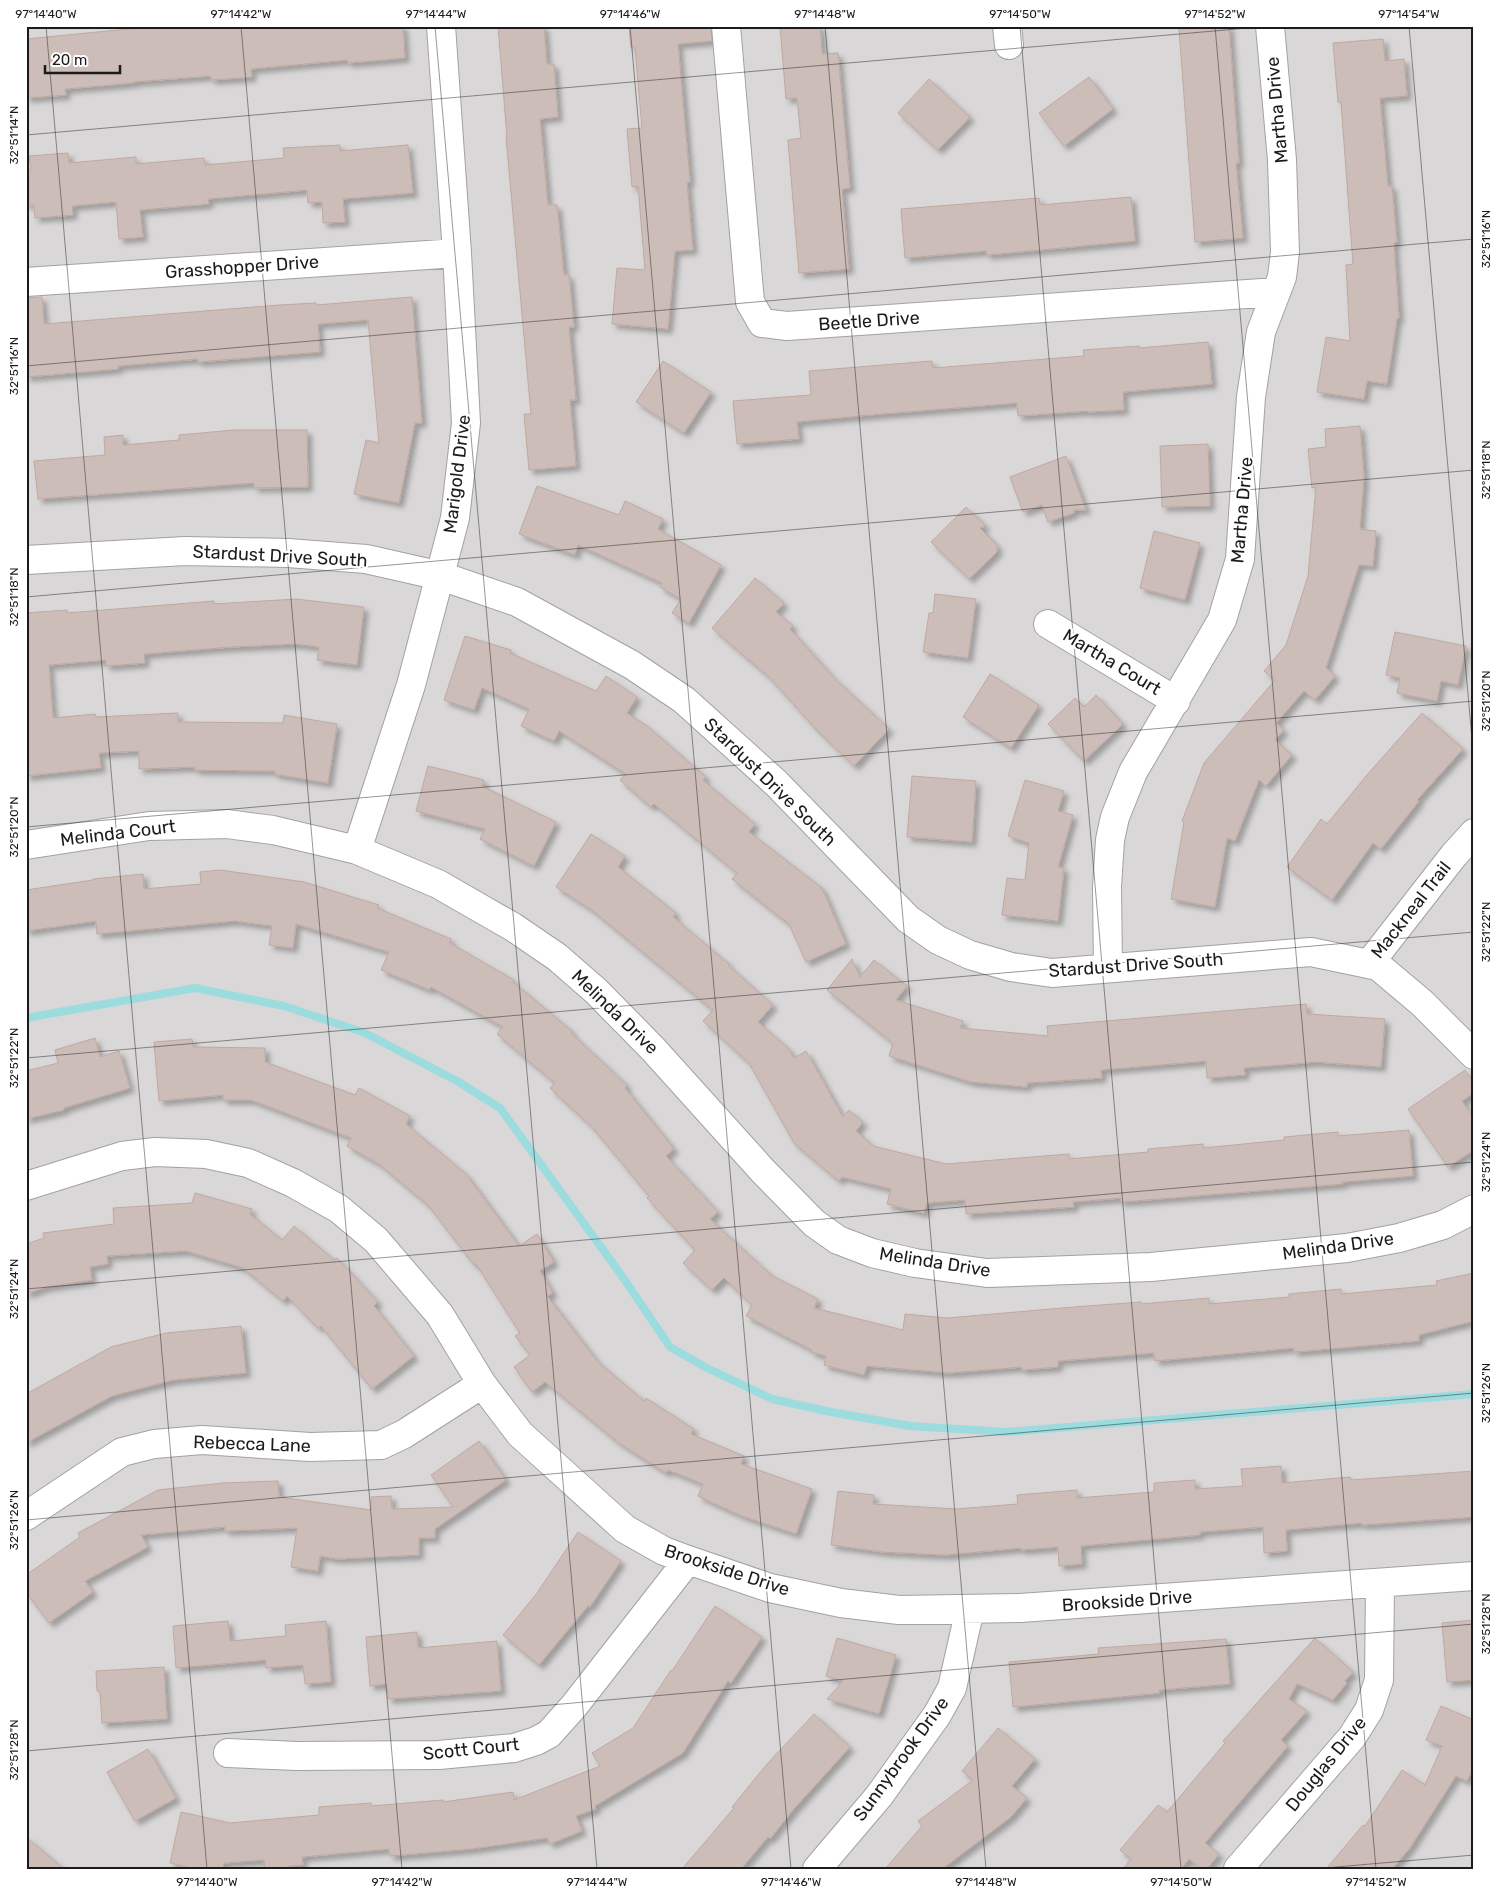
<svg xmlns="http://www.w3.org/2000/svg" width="1500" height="1895" viewBox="0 0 1500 1895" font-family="Rubik,sans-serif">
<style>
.residential{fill:#d9d7d8}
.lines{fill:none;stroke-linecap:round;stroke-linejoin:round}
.stream{stroke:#9cdbde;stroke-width:8}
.building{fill:#cdbdb8;stroke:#bfa9a1;filter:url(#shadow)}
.minor-casing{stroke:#a2a2a2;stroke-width:30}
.tertiary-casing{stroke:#a2a2a2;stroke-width:30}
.minor{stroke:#fff;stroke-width:28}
.tertiary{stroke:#fff;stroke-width:28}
.ticks{fill:none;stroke:#1b1b1b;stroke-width:1;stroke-opacity:0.45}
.labels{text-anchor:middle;stroke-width:4.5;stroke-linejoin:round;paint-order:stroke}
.street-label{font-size:18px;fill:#1b1b1b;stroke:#fff}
.neatline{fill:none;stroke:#1b1b1b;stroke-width:2}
.ticks-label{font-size:12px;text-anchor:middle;fill:#1b1b1b}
</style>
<defs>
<filter id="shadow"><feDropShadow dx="4.5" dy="4.5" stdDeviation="2.5" flood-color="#0004"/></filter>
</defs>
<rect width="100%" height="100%" fill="#ede6df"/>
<!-- residential -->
<path class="residential" d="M 26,26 L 1474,26 L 1474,1869 L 26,1869 Z"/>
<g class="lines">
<!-- stream -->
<path class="stream" d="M 26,1018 L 195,988 L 284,1006 L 365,1033 L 457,1081 L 500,1108 L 622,1276 L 670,1347 L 705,1367 L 772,1399 L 831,1412 L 910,1426 L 1007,1432 L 1474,1394"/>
</g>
<!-- building -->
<path class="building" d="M 182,26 L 403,26 L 405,58 L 348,63 L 347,60 L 251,69 L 252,77 L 211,80 L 211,76 L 133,82 L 133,83 L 65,89 L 66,95 L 26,98 L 26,39 L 128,29 Z
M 498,26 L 544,26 L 547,64 L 554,64 L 558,117 L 540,119 L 548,205 L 557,205 L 564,275 L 569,275 L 574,327 L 569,327 L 576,400 L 570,400 L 576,466 L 529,470 L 524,414 L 531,414 L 506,137 L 507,137 Z
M 629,26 L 711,26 L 712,41 L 678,44 L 690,182 L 687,182 L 693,250 L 675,251 L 668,329 L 612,324 L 617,268 L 645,270 L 638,186 L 632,187 L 627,129 L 642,128 L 635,48 L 631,48 Z
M 780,26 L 820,26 L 822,54 L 838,53 L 850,188 L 842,189 L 849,269 L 799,273 L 788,140 L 801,138 L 797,98 L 786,99 Z
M 1214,26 L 1229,26 L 1239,163 L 1236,163 L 1243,238 L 1195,242 L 1179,29 Z
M 1383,39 L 1385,61 L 1404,59 L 1407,96 L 1380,98 L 1388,186 L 1392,186 L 1397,242 L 1394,243 L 1399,318 L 1397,319 L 1387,384 L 1367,381 L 1364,399 L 1317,392 L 1326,337 L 1350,341 L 1346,265 L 1353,264 L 1341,102 L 1338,102 L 1333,43 Z
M 1089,77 L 1113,109 L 1064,146 L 1039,113 Z
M 929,79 L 970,117 L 938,150 L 898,113 Z
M 340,145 L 340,151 L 408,145 L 413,193 L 343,199 L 345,222 L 323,223 L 322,202 L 308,203 L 307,190 L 208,199 L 209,204 L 140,210 L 143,237 L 119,239 L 116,202 L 72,206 L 73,215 L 35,218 L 34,205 L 26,205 L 26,170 L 31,169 L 29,156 L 68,153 L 69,163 L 136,157 L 136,164 L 204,158 L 205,165 L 284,158 L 283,148 Z
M 1131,197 L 1135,241 L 987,255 L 986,251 L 905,258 L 901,209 L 1039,198 L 1040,205 Z
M 42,297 L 44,324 L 279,305 L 316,303 L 316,305 L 412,297 L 422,423 L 415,423 L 399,503 L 354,494 L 366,440 L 379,443 L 368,320 L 318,324 L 320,352 L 198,362 L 198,359 L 118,366 L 118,369 L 26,377 L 26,298 Z
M 1208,342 L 1212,384 L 1123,392 L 1124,410 L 1088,412 L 1087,411 L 1018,416 L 1017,403 L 869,415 L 797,422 L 799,439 L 737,444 L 733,401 L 811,395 L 809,371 L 932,361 L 933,368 L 1084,356 L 1083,350 L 1139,346 L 1139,348 Z
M 663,361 L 711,392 L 684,433 L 636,402 Z
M 1360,426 L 1364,476 L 1360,529 L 1376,531 L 1373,566 L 1359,565 L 1326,668 L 1335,676 L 1315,700 L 1304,691 L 1276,723 L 1284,730 L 1275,740 L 1292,755 L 1266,786 L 1259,780 L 1235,841 L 1227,838 L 1215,907 L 1171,899 L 1184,822 L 1182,821 L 1204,763 L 1275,680 L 1264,671 L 1286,645 L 1308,576 L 1316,487 L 1312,488 L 1308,449 L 1326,447 L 1325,429 Z
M 234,430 L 307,430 L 308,487 L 254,488 L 254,483 L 38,499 L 34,461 L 105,455 L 104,437 L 123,435 L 123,445 L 179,440 L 179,435 Z
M 1208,444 L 1210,506 L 1162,507 L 1160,446 Z
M 1066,456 L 1086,510 L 1074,510 L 1074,513 L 1048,522 L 1042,505 L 1023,512 L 1010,477 Z
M 537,486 L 619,515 L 625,501 L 663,519 L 658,529 L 721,565 L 689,623 L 672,613 L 681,599 L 660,587 L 662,583 L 578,545 L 575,555 L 519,534 Z
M 966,507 L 986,526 L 980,528 L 997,545 L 997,552 L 969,579 L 931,542 Z
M 1154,531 L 1200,543 L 1185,600 L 1140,588 Z
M 755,578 L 784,603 L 776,612 L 793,626 L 790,629 L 834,678 L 889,729 L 854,766 L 815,728 L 769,677 L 712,628 Z
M 935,594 L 976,599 L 968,658 L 923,652 L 929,613 L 933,613 Z
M 296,599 L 364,607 L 357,665 L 317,660 L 319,647 L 295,644 L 231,647 L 144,654 L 145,663 L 106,666 L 106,660 L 49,665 L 53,718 L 95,714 L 96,717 L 178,713 L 178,722 L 283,723 L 284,715 L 337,724 L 328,783 L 274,774 L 275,771 L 195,770 L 195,767 L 139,769 L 139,751 L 99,753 L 101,768 L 26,776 L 26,613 L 67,610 L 67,613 L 214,601 L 214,604 Z
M 1395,632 L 1466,646 L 1458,685 L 1441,681 L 1437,701 L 1397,693 L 1400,678 L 1386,675 Z
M 465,636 L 511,650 L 510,653 L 596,691 L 606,676 L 637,697 L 627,713 L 647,726 L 706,777 L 703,780 L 755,824 L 749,832 L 822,888 L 846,944 L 806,962 L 789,924 L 732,879 L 737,873 L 654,804 L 651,807 L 620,780 L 626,774 L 559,731 L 554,741 L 521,726 L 529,709 L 482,688 L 474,710 L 444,700 Z
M 990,674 L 1039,705 L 1011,748 L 963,717 Z
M 1096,695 L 1123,724 L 1084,761 L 1048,724 L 1075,698 L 1084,707 Z
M 1422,713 L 1463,749 L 1417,800 L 1419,801 L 1381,849 L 1373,843 L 1332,900 L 1287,867 L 1321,819 L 1327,824 L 1366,776 Z
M 428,766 L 484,780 L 482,786 L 556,822 L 534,866 L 480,839 L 485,829 L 416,811 Z
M 912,776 L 976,781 L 972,842 L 907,837 Z
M 1025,780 L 1064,791 L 1058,811 L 1073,815 L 1058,867 L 1064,868 L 1058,921 L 1002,915 L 1007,878 L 1025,880 L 1029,843 L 1008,836 Z
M 591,834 L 625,856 L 618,867 L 676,913 L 673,917 L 729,964 L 728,965 L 773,1005 L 758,1022 L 788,1048 L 794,1058 L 806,1051 L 843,1117 L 849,1110 L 863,1122 L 856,1131 L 873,1146 L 946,1164 L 1069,1154 L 1069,1159 L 1148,1152 L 1148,1149 L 1203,1144 L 1203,1148 L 1284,1140 L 1284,1137 L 1338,1132 L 1338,1136 L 1409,1130 L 1413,1176 L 1342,1182 L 1343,1184 L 1121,1202 L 1121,1198 L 1073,1202 L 1074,1207 L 966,1214 L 965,1200 L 927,1203 L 924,1213 L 887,1204 L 891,1189 L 842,1177 L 839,1181 L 794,1143 L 749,1063 L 703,1021 L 713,1010 L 592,910 L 556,887 Z
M 220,870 L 304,882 L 379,905 L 377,908 L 451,939 L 450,943 L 514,980 L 513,982 L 573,1032 L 571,1033 L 627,1085 L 625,1088 L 674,1149 L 666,1156 L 718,1212 L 710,1219 L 771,1275 L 818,1299 L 814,1308 L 903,1330 L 905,1314 L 947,1318 L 1074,1307 L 1141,1302 L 1141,1304 L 1209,1298 L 1209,1304 L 1289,1297 L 1289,1294 L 1341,1289 L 1341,1294 L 1437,1285 L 1436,1281 L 1474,1273 L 1474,1321 L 1419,1335 L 1419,1341 L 1294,1352 L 1294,1348 L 1155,1361 L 1154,1353 L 1058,1361 L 1058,1367 L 1022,1370 L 1022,1367 L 949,1373 L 867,1366 L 864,1375 L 824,1365 L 826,1356 L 811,1352 L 812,1350 L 746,1316 L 752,1305 L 724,1278 L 712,1290 L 683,1263 L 695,1250 L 647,1198 L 649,1196 L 592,1127 L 550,1088 L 555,1083 L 497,1034 L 503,1027 L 431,987 L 430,990 L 381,970 L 389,952 L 296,924 L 293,948 L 269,945 L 272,926 L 234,921 L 97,934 L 96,921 L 26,931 L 26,890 L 93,880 L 93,879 L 143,874 L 144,889 L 201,884 L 200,872 Z
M 852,959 L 860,977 L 874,960 L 907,986 L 896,1000 L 963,1021 L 960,1028 L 1048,1036 L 1047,1026 L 1306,1004 L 1307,1014 L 1385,1019 L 1381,1067 L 1316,1062 L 1244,1068 L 1245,1075 L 1207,1078 L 1206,1061 L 1101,1070 L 1102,1078 L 1027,1083 L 1027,1087 L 971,1082 L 889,1056 L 893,1043 L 827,990 Z
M 95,1038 L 100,1057 L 119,1051 L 130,1088 L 64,1108 L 64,1110 L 26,1119 L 26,1071 L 58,1063 L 55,1050 Z
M 192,1039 L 193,1047 L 265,1048 L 265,1062 L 355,1095 L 359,1088 L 410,1116 L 406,1124 L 466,1174 L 519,1246 L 537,1234 L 554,1262 L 540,1271 L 553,1293 L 547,1296 L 598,1362 L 644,1401 L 646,1398 L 694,1429 L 691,1434 L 744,1456 L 741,1464 L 812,1489 L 796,1534 L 742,1516 L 698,1496 L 703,1484 L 668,1470 L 666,1473 L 619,1443 L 545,1382 L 532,1392 L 514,1367 L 530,1355 L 515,1336 L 520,1333 L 476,1264 L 474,1265 L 428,1205 L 379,1164 L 347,1146 L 351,1138 L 251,1100 L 223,1100 L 223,1095 L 159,1101 L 154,1042 Z
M 1465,1070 L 1474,1083 L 1474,1093 L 1462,1101 L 1474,1118 L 1474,1150 L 1448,1167 L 1408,1109 Z
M 195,1193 L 252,1209 L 250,1214 L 282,1240 L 294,1226 L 334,1260 L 337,1258 L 378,1302 L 374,1306 L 414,1356 L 372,1389 L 321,1326 L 318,1328 L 287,1296 L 283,1301 L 243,1268 L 186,1251 L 107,1256 L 108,1264 L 90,1267 L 92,1280 L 46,1287 L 26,1294 L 26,1244 L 44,1238 L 43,1233 L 114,1224 L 113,1208 L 192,1203 Z
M 241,1326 L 246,1373 L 173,1380 L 112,1396 L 26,1443 L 26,1394 L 111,1347 L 166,1333 Z
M 479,1441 L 506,1480 L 435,1529 L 435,1538 L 419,1538 L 419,1555 L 337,1559 L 320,1556 L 318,1571 L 291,1567 L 297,1528 L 225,1531 L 225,1527 L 141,1535 L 148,1547 L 85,1581 L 93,1592 L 49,1623 L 26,1592 L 26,1575 L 80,1537 L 78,1533 L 158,1490 L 223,1483 L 278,1481 L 279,1497 L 371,1510 L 371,1497 L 391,1496 L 392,1509 L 453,1507 L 431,1475 Z
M 1281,1466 L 1282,1483 L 1350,1477 L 1351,1480 L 1474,1471 L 1474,1517 L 1362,1525 L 1362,1523 L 1286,1530 L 1287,1551 L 1264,1553 L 1263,1527 L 1200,1532 L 1200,1535 L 1081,1546 L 1082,1564 L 1059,1566 L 1058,1547 L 1021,1550 L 1021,1548 L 945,1555 L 883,1552 L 831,1545 L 838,1491 L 874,1495 L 873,1504 L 956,1509 L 1018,1504 L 1017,1495 L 1077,1490 L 1077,1498 L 1154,1492 L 1154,1483 L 1195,1480 L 1195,1489 L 1243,1486 L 1241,1469 Z
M 578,1532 L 621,1561 L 590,1607 L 588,1606 L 539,1665 L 503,1635 L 537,1593 Z
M 715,1606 L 762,1637 L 731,1683 L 728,1681 L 683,1753 L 595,1806 L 596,1809 L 576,1816 L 582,1831 L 550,1844 L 547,1838 L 471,1849 L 390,1856 L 389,1849 L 302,1857 L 303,1865 L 288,1866 L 288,1869 L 265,1869 L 264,1860 L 224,1863 L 222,1869 L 195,1869 L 170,1863 L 181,1812 L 230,1823 L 319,1815 L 319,1807 L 371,1803 L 371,1806 L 443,1800 L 443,1802 L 513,1792 L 514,1800 L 600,1766 L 592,1753 L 633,1728 L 671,1670 L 672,1671 Z
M 1474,1620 L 1474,1680 L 1447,1682 L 1442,1623 Z
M 228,1621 L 230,1641 L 286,1636 L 285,1625 L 326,1621 L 331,1682 L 305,1684 L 303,1665 L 266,1668 L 266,1660 L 176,1668 L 173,1626 Z
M 417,1632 L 418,1648 L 497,1641 L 501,1691 L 388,1699 L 387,1684 L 370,1686 L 366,1637 Z
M 837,1638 L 896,1655 L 879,1714 L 827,1699 L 843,1681 L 826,1676 Z
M 1315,1638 L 1353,1672 L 1345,1681 L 1347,1683 L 1333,1700 L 1297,1684 L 1289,1699 L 1307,1711 L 1281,1740 L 1288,1746 L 1205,1843 L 1219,1854 L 1207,1869 L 1201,1869 L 1189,1859 L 1181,1869 L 1123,1869 L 1131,1859 L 1120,1850 L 1158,1805 L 1167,1812 L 1225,1743 L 1223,1741 Z
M 1226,1639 L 1230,1684 L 1159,1690 L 1160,1693 L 1013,1707 L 1009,1662 L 1099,1654 L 1098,1648 Z
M 164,1667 L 167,1719 L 102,1723 L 100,1691 L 97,1691 L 96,1671 Z
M 1441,1706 L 1474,1720 L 1474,1766 L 1467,1781 L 1456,1776 L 1410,1848 L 1392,1869 L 1326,1869 L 1363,1825 L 1365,1826 L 1402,1770 L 1425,1785 L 1442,1746 L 1426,1740 Z
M 814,1714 L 850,1747 L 793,1810 L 770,1839 L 768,1837 L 741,1869 L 682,1869 L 734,1808 L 732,1807 L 767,1764 Z
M 998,1728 L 1035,1759 L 1012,1786 L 1027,1798 L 1011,1817 L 942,1869 L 885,1869 L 922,1826 L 918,1821 L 973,1780 L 962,1771 Z
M 148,1749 L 176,1798 L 135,1821 L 107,1772 Z
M 26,1837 L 64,1869 L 26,1869 Z"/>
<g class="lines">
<!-- minor casing -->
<g class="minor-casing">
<path id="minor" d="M 726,26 L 750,302 L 762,323 L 787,326 L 1276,292
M 1007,26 L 1009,45
M 26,282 L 457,253
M 1048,624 L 1176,701
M 26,845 L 149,826 L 227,824 L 273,830 L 357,850 L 438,884 L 513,927 L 557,957 L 596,991 L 653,1049 L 762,1170 L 814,1223 L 838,1240 L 872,1253 L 915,1263 L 987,1273 L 1151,1267 L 1347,1248 L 1399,1238 L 1443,1225 L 1474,1209
M 357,850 L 411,685 L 455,518 L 466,423 L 457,253 L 441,26
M 1369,964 L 1454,855 L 1474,833
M 1108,968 L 1107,887 L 1110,840 L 1115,817 L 1133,772 L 1222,620 L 1240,559 L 1251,397 L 1261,332 L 1282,277 L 1285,252 L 1282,160 L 1270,26
M 26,1186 L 122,1156 L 155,1152 L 206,1154 L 248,1163 L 293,1183 L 339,1209 L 376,1240 L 440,1315 L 482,1384 L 520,1434 L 625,1529 L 664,1551 L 688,1560 L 770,1588 L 841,1603 L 899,1610 L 1020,1608 L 1474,1576
M 26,1516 L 122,1452 L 154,1444 L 202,1440 L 310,1447 L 381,1445 L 404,1434 L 482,1384
M 228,1753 L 297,1756 L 439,1755 L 514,1748 L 536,1741 L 549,1734 L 574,1706 L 688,1560
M 817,1869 L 879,1796 L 937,1715 L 952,1688 L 970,1609
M 1238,1869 L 1352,1737 L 1369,1710 L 1379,1680 L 1380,1584"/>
</g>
<!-- tertiary casing -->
<g class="tertiary-casing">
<path id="tertiary" d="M 26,560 L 185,551 L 288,553 L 366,559 L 441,576 L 517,602 L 632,665 L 684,700 L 776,783 L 908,919 L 938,940 L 970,955 L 1011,967 L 1052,973 L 1311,952 L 1378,966 L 1422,1003 L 1474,1055"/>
</g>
<!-- minor -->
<use href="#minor" class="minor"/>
<!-- tertiary -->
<use href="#tertiary" class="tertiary"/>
</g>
<!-- ticks -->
<path class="ticks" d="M 46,26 L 207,1869M 241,26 L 402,1869M 435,26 L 597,1869M 630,26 L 791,1869M 825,26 L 986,1869M 1020,26 L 1181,1869M 1215,26 L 1376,1869M 1409,26 L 1474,762M 26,135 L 1271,26M 26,366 L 1474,239M 26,597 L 1474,470M 26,827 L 1474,701M 26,1058 L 1474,932M 26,1289 L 1474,1162M 26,1520 L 1474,1393M 26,1751 L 1474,1624M 1313,1869 L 1474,1855"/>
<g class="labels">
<!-- street labels -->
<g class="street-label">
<text transform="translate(1277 110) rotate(-95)" y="6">Martha Drive</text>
<text transform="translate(242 267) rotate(-4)" y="6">Grasshopper Drive</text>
<text transform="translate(869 321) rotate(-4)" y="6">Beetle Drive</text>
<text transform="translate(457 474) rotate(-83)" y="6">Marigold Drive</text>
<text transform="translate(1242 510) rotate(-85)" y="6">Martha Drive</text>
<text transform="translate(280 556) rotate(3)" y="6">Stardust Drive South</text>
<text transform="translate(1112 662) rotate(31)" y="6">Martha Court</text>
<text transform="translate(770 782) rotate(44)" y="6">Stardust Drive South</text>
<text transform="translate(118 833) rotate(-7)" y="6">Melinda Court</text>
<text transform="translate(1411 910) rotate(-52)" y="6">Mackneal Trail</text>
<text transform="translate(1136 965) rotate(-4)" y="6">Stardust Drive South</text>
<text transform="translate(615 1012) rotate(44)" y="6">Melinda Drive</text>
<text transform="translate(1338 1246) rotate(-8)" y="6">Melinda Drive</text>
<text transform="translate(935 1262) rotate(9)" y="6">Melinda Drive</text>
<text transform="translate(252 1444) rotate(2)" y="6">Rebecca Lane</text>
<text transform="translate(727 1570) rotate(18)" y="6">Brookside Drive</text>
<text transform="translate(1127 1601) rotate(-4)" y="6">Brookside Drive</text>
<text transform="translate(471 1749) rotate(-6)" y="6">Scott Court</text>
<text transform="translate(901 1759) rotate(-54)" y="6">Sunnybrook Drive</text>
<text transform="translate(1326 1764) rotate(-51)" y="6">Douglas Drive</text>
</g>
</g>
<!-- border -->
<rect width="1500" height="1895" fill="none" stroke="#ffffff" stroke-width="55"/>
<!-- scale -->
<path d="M45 65v8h75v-8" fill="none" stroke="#1b1b1b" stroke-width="2.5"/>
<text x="52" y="65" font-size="15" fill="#1b1b1b" stroke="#ffffff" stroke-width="4" paint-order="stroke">20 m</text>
<rect x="28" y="28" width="1444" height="1840" class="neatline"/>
<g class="ticks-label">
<text x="46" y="18">97°14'40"W</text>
<text x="241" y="18">97°14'42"W</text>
<text x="436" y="18">97°14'44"W</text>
<text x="630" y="18">97°14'46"W</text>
<text x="825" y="18">97°14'48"W</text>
<text x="1020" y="18">97°14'50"W</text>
<text x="1215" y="18">97°14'52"W</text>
<text x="1409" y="18">97°14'54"W</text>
<text transform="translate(14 135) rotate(-90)" y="4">32°51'14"N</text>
<text transform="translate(1486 239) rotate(-90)" y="4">32°51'16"N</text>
<text transform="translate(14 366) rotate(-90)" y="4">32°51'16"N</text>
<text transform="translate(1486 470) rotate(-90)" y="4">32°51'18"N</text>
<text transform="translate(14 597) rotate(-90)" y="4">32°51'18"N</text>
<text transform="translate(1486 701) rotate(-90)" y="4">32°51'20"N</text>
<text transform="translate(14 827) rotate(-90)" y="4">32°51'20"N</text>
<text transform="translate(1486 932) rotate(-90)" y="4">32°51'22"N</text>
<text transform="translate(14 1058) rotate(-90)" y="4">32°51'22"N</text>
<text transform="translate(1486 1162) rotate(-90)" y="4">32°51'24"N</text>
<text transform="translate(14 1289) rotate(-90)" y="4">32°51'24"N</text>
<text transform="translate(1486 1393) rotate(-90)" y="4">32°51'26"N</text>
<text transform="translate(14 1520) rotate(-90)" y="4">32°51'26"N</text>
<text transform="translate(1486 1624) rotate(-90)" y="4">32°51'28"N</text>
<text transform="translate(14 1750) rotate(-90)" y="4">32°51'28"N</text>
<text x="207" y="1886">97°14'40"W</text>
<text x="402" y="1886">97°14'42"W</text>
<text x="597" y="1886">97°14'44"W</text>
<text x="791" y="1886">97°14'46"W</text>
<text x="986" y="1886">97°14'48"W</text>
<text x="1181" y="1886">97°14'50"W</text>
<text x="1376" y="1886">97°14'52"W</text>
</g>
</svg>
